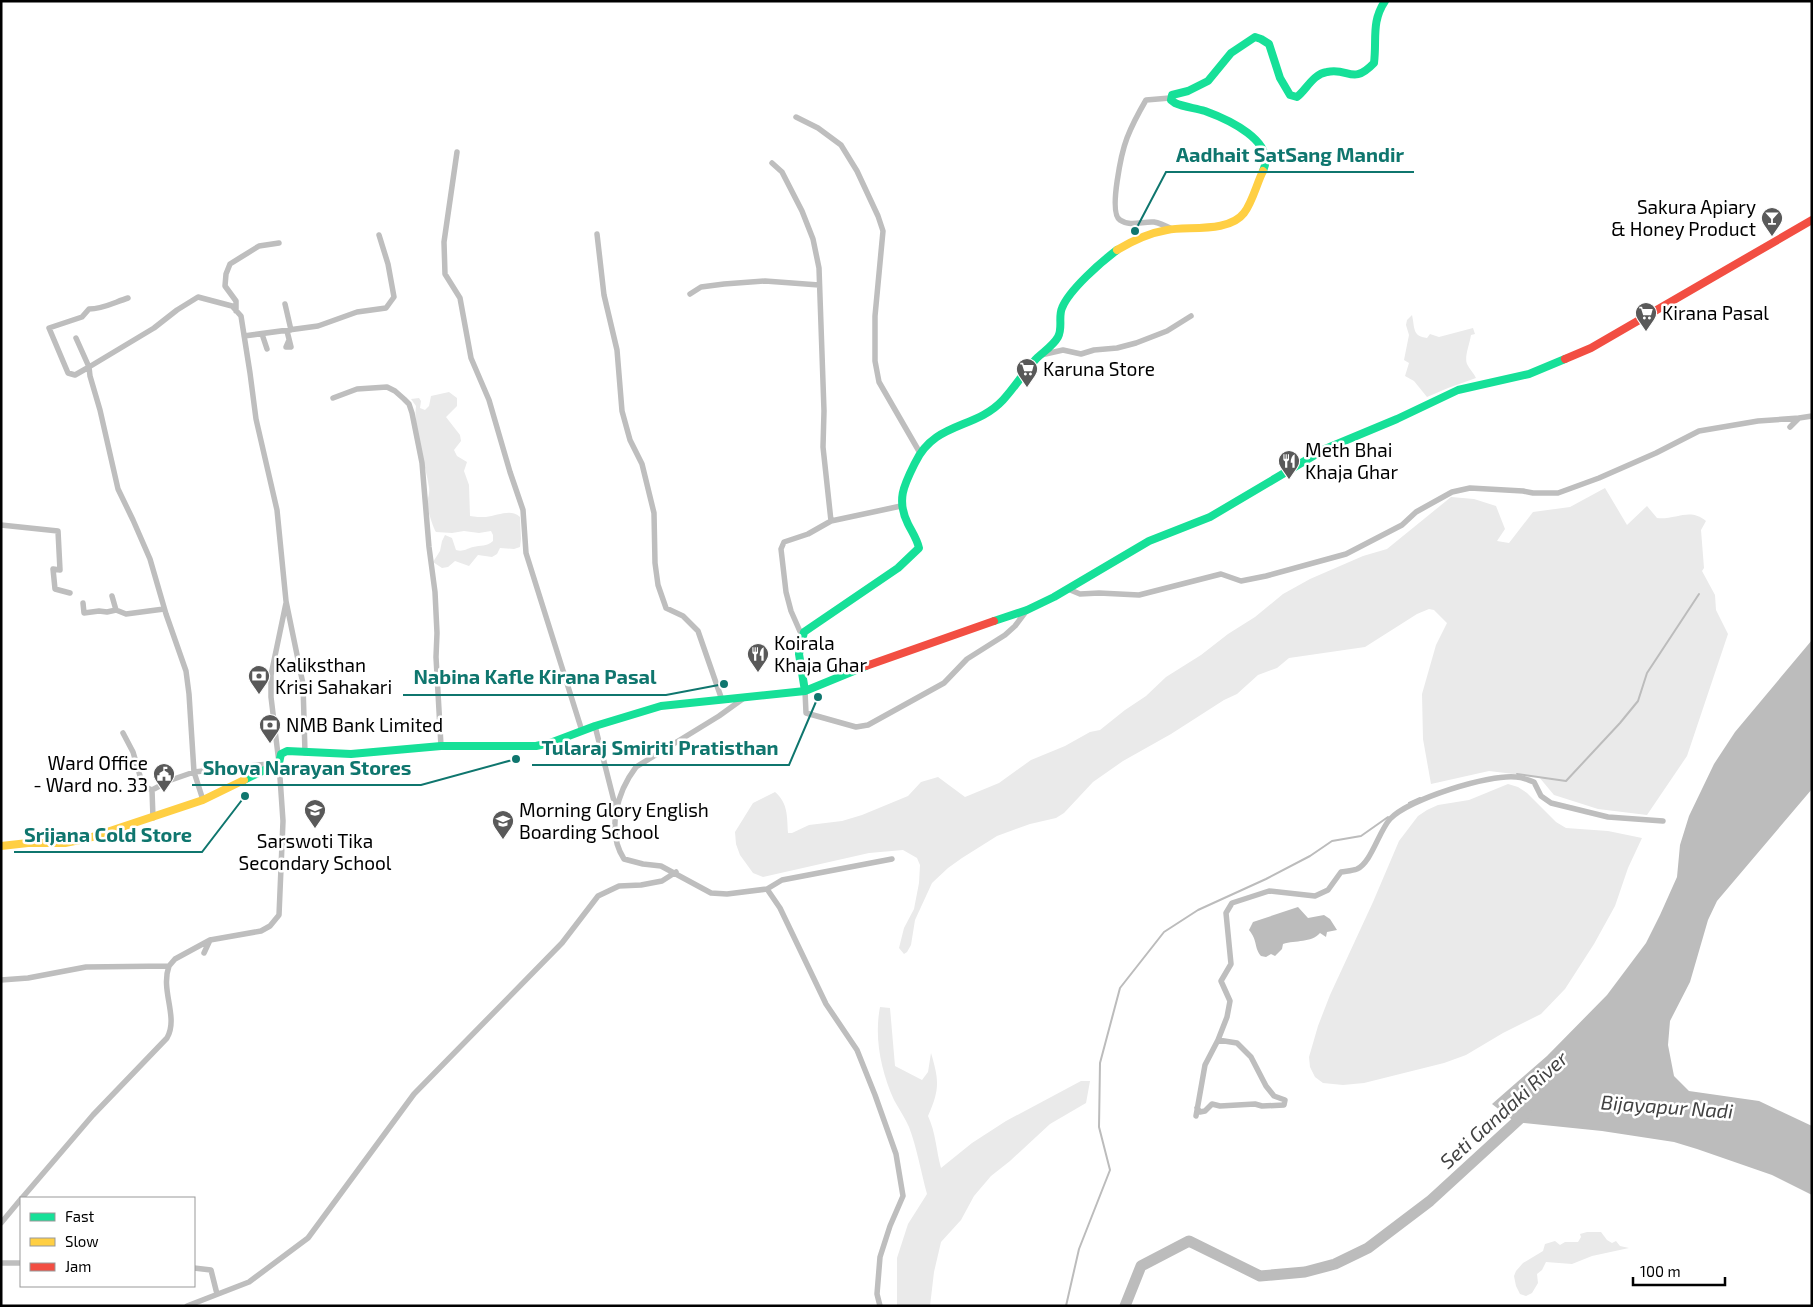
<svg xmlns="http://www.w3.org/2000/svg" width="1813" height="1307" viewBox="0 0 1813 1307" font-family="'Exo 2',sans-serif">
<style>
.green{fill:#eaeaea}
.water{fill:#bcbcbc}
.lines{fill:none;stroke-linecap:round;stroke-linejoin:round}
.stream{stroke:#bcbcbc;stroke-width:2}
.river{stroke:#bcbcbc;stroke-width:11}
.street{stroke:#bebebe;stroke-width:5.5}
.fast{stroke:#16e098;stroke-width:8}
.slow{stroke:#ffcf43;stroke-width:8}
.jam{stroke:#f24e42;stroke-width:8}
.labels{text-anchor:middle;stroke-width:5;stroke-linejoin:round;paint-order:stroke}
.poi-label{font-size:19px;fill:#000;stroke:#fff;text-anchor:start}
.water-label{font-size:20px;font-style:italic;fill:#414141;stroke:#fff}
.leader{fill:none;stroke:#0f766e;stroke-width:2}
.callout-dot{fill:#0f766e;stroke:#fff;stroke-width:2}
.callout-label{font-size:20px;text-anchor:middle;font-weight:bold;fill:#0f766e;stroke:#fff;stroke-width:5;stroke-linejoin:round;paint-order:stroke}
</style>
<rect width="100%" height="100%" fill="#fff"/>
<!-- green -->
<path class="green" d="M 1412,315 C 1415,328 1412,336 1427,338 L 1430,334 L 1439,337 L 1473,328 L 1475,334 L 1471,335 C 1470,343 1464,357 1467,364 C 1469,369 1474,373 1476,378 L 1448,388 L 1427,397 L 1414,381 L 1405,376 L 1409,363 L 1404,360 L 1409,335 L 1406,325 L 1407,320 Z
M 449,392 L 457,398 L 457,406 L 446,417 L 460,435 L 461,441 L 454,450 L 457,456 L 467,462 L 464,471 L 469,485 L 470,516 C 475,517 480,517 486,517 C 497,516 511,508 520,517 L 521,539 L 520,547 L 514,549 L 500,548 L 497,554 L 492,557 L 478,555 L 469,566 L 455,561 L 448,567 L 442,568 L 433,562 L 440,551 L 442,541 L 445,535 L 452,538 L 456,550 C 463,552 466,549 473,547 C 481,545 486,547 493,541 L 493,535 L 491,531 L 479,533 L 464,531 L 452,533 L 436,532 C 433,528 427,508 427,503 C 428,497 430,494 429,487 C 425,461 413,433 416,406 L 411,399 L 419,398 L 421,401 L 420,408 L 425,410 L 429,406 L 431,396 Z
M 1605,488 L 1627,525 L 1647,506 L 1657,518 C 1676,520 1690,507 1706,521 L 1701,530 L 1704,568 L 1702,571 L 1715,595 L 1716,610 L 1728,634 L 1687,756 L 1647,815 L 1598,809 L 1554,795 L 1539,777 L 1489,771 L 1431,784 L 1423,739 L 1422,694 L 1436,645 L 1447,623 L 1434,610 L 1429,609 L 1417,614 L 1365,647 L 1289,658 L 1277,668 L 1258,675 L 1237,694 L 1224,700 L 1171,734 L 1123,761 L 1093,782 L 1064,813 L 1056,818 L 1030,824 L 997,836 L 962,858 L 948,868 L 932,883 L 915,920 L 911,945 L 907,952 L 904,954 L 899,948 L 904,928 L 914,909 L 919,883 L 920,865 L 917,858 L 903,850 L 869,853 L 763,877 L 753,873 L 740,855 L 736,844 L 735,832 L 753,803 L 775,792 C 788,803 787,816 788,833 L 792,833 L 809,825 L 842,821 L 862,815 L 908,796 L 921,782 L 938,777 L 965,797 L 999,783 L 1031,760 L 1065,746 L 1090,732 L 1100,730 L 1125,710 L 1146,696 L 1166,677 L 1201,655 L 1228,634 L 1255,617 L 1283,594 L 1310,579 L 1363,556 L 1387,549 L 1451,497 L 1474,499 L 1496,506 L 1505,529 L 1497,541 L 1509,543 L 1533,512 L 1570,507 Z
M 1508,784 L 1518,787 L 1527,793 L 1556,822 L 1566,828 L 1608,831 L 1642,838 L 1628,868 L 1615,906 L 1594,944 L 1565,989 L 1541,1014 L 1503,1033 L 1466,1055 L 1444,1063 L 1364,1083 L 1343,1085 L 1323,1083 L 1315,1077 L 1310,1067 L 1309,1057 L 1318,1026 L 1330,995 L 1373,902 L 1399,841 L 1418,816 L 1427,810 L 1438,805 L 1469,800 Z
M 880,1007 L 890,1008 L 895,1066 L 922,1080 L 928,1072 L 931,1053 C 939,1080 940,1089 928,1116 C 936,1133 936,1150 941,1168 L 972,1143 L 1006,1121 L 1081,1081 L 1090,1081 L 1086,1103 L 1050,1124 L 1010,1161 L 991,1176 L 974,1196 L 961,1220 L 941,1242 L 934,1272 L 930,1306 L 897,1306 L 897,1258 L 908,1224 L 927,1194 C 921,1172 917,1148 909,1127 C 905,1118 899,1109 894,1100 C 881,1071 874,1038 880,1007 Z
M 1587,1232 L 1601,1232 L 1607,1240 L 1612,1243 L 1616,1241 L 1620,1246 L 1629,1248 L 1592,1256 L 1572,1264 L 1546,1262 L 1542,1270 L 1537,1274 L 1538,1283 L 1532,1293 L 1526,1296 L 1520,1294 L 1516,1286 L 1514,1276 L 1516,1271 L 1523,1263 L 1543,1251 L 1545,1244 L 1555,1241 L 1560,1245 L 1565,1242 L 1578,1242 L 1581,1237 L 1580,1234 Z"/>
<!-- water -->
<path class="water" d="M 1812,640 L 1812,789 L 1717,901 L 1708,920 L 1690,982 L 1670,1021 L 1668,1045 L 1674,1076 L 1689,1091 L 1759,1101 L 1812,1126 L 1812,1195 L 1772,1175 L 1697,1149 L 1674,1142 L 1602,1131 L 1515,1122 L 1492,1104 L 1547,1056 L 1607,995 L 1646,943 L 1660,915 L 1677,877 L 1680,845 L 1689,816 L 1714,764 L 1735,732 Z
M 1298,907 L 1308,918 L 1324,915 L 1330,919 L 1337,930 L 1327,932 L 1326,937 L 1320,933 C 1311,943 1296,940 1283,944 L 1282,949 L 1275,956 L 1271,954 L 1266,957 L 1261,956 C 1254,948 1258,941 1249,930 L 1253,922 Z"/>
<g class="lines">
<!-- stream -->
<path class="stream" d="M 1517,774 L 1566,781 L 1620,723 L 1638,701 L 1647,673 L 1699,594
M 1409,803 L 1420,798
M 1066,1306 L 1079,1249 L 1110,1170 L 1099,1127 L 1100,1063 L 1120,988 L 1164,932 L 1198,910 L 1266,879 L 1310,856 L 1332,841 L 1361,836 L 1388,817"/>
<!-- river -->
<path class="river" d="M 1125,1306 L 1141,1266 L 1189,1241 L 1260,1276 L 1305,1272 L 1335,1264 L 1368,1248 L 1430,1201 L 1526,1113"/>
<!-- street -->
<path class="street" d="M 1170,98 L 1146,100 C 1139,112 1132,125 1127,138 C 1122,151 1108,213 1120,220 C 1130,227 1143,221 1154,222 C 1160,223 1166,226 1172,229
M 796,117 L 818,128 L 841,145 L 857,171 L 878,216 L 883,231 L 875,316 L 875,361 L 879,382 L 920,453
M 457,152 L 444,242 L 445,274 L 460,298 L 471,358 L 489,400 L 510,472 L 523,510 L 526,553 L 582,731
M 772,163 L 782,172 L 802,211 L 813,239 L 819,268 L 824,411 L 823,447 L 831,521 L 901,506
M 597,234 L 604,295 L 617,350 L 622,411 L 630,440 L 642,464 L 654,513 L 655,563 L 658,585 L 666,608 L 683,616 L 698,631 L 722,700
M 690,294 L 701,287 L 724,284 L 765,281 L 819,285
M 285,304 L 291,330
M 236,311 L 236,301 L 225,286 L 226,274 L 230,264 L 259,246 L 279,243
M 287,331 L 291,347 L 286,347 L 289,340
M 262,334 L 267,349
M 244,336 L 318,326 L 357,312 L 386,308 L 394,297 L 388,264 L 379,235
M 76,338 L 89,367 L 75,375 L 68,373 L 49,328 L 82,317 L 89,309 C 103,309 115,302 128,298
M 1041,355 L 1063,350 L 1081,354 L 1094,350 L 1117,348 L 1136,343 L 1167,331 L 1191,316
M 333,398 L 357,389 L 387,387 L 395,391 L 404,399 L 409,404 L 412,413 L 422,463 L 429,547 L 435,592 L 437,633 L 436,657 L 441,746
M 1790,427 L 1799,418 L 1812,416
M 1,525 L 58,531 L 60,570 L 53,569 L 55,589 L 70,593
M 1068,589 L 1080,594 L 1099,593 L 1139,595 L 1221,574 L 1241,581 L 1266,576 L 1346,554 L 1402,525 L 1416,512 L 1452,492 L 1470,488 L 1523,491 L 1533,493 L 1558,493 L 1599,478 L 1656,453 L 1699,431 L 1758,421 L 1799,418
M 112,596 L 116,610
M 83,603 L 84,613 L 99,611 L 107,612 L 116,610 L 126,614 L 164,609
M 802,636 L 791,611 L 786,592 L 781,549 L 784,542 L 808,534 L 831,521
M 805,691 L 806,713 L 856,727 L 868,725 L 944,683 L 967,659 L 1005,635 L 1015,626 L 1027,610
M 744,698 L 719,716 L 636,767 C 617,792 606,831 624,859 L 643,864 L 661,866 L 711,893 L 727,894 L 767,889 L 782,880 L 892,859
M 595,726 L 616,809
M 123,733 L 133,752 L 143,786 L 152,790
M 203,800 L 194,772 L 189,694 L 186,671 L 166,614 L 150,559 L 133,520 L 118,489 L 100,410 L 90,376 L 89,367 L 154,328 L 177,310 L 198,297 L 232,306 L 241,316 L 250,373 L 256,419 L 277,510 L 286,601 L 303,684 L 305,753
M 153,818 L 152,790 L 171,780 L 194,772 L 277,763
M 767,889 L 780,908 L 826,1004 L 857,1050 L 875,1095 L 896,1154 L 903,1196 L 890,1226 L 880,1257 L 877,1294 L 880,1306
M 204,953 L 210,940 L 261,931 L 270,926 L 279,915 L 283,821 L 279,763 L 271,697 L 271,675 L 286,603
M 1,980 L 28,978 L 86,967 L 169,966 L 175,959 L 210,940
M 1197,1108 L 1200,1112 L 1205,1111 L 1212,1104 L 1220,1106 L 1255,1104 L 1262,1106 L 1284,1105 L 1285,1100 L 1274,1096 L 1266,1086 L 1251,1057 L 1237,1043 L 1218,1040
M 1196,1116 L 1205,1065 L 1218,1040 L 1227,1017 L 1230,1001 L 1221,981 L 1231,964 L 1226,913 L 1232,903 L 1269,891 L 1315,896 L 1328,890 L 1341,872 C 1346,871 1352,871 1357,869 C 1371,863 1379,831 1390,819 C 1409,799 1489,774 1516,777 C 1522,777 1528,780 1534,782 L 1541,796 L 1551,803 L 1608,817 L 1663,821
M 22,1198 L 93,1115 L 167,1038 C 179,1017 160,991 169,966
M 1,1223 L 21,1199
M 1,1263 L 21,1263
M 194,1268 L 211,1270 L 217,1294
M 187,1306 L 249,1282 L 308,1238 L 414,1094 L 562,943 L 598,896 L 619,886 L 641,885 L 662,881 L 676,872"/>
<!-- fast -->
<path class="fast" d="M 1263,171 C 1277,141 1227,119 1205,111 C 1195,108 1184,107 1175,103 L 1171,100 L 1172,95 L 1188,91 L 1208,81 L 1231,53 L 1255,37 L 1261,39 L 1269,44 L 1280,78 L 1290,95 L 1297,97 C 1307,89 1313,74 1327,72 C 1349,67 1352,86 1374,63 C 1377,39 1371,22 1385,1
M 994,621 L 1027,610 L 1054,597 L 1149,541 L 1210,517 L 1325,449 L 1397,419 L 1458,390 L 1529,374 L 1565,359
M 805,691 L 799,654 L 804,632 L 898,568 L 919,548 C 917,539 912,532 908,524 C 896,500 904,485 915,463 C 935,421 975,430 1003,400 C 1015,387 1024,372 1036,359 C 1043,352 1053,346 1058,337 C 1063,328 1058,317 1062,308 C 1069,290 1101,262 1117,250
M 244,780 L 279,763 L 281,754 L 287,751 L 351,754 L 441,746 L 536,746 L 550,743 L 595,726 L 661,706 L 805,691 L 866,666"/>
<!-- slow -->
<path class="slow" d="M 1117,250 C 1132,241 1149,233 1167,230 C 1188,226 1229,233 1244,213 C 1252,203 1257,183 1263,171
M 1,846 L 28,843 L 65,843 L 89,838 L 203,800 L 244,780"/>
<!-- jam -->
<path class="jam" d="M 1565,359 L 1591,348 L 1812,220
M 866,666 L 994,621"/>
</g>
<!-- icons -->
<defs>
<g id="bar-pin" transform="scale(1.125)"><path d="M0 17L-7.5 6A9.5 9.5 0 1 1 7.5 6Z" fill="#595959" stroke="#fff"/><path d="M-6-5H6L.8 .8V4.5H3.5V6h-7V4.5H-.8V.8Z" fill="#fff"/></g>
<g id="supermarket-pin" transform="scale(1.125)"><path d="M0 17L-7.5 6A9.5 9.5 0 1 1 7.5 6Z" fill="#595959" stroke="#fff"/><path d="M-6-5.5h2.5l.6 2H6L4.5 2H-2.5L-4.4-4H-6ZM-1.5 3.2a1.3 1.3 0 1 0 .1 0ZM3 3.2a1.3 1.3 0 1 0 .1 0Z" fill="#fff"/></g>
<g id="restaurant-pin" transform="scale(1.125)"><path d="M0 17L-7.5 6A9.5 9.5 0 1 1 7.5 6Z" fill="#595959" stroke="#fff"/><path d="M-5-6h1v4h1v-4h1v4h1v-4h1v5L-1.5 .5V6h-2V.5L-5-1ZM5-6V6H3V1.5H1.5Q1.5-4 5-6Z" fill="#fff"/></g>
<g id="bank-pin" transform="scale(1.125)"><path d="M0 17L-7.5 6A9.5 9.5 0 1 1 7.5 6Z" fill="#595959" stroke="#fff"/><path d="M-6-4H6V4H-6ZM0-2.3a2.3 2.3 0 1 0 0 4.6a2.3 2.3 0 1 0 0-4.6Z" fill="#fff"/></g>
<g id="civic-pin" transform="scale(1.125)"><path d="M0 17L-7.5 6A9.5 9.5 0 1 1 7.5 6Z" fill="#595959" stroke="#fff"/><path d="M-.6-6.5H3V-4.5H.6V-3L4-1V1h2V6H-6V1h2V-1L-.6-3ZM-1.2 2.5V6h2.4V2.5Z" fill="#fff"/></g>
<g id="school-pin" transform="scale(1.125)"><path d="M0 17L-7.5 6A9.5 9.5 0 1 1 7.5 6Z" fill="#595959" stroke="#fff"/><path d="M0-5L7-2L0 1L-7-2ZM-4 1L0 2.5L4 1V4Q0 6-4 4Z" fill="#fff"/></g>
</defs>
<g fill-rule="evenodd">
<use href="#bar-pin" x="1772" y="218"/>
<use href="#supermarket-pin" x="1646" y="313"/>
<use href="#supermarket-pin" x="1027" y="369"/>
<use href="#restaurant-pin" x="1289" y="461"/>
<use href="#restaurant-pin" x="758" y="654"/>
<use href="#bank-pin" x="259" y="676"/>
<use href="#bank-pin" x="270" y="725"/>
<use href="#civic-pin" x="164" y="774"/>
<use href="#school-pin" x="315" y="810"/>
<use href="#school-pin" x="503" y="821"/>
</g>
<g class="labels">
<!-- poi labels -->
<g class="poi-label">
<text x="1756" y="214" text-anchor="end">Sakura Apiary<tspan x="1756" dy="22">&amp; Honey Product</tspan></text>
<text x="1662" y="320">Kirana Pasal</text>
<text x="1043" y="376">Karuna Store</text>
<text x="1305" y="457">Meth Bhai<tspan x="1305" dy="22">Khaja Ghar</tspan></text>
<text x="774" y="650">Koirala<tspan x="774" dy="22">Khaja Ghar</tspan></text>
<text x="275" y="672">Kaliksthan<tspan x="275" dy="22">Krisi Sahakari</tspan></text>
<text x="286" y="732">NMB Bank Limited</text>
<text x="148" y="770" text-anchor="end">Ward Office<tspan x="148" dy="22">- Ward no. 33</tspan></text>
<text x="519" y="817">Morning Glory English<tspan x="519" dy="22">Boarding School</tspan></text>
<text x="315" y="848" text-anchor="middle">Sarswoti Tika<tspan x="315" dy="22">Secondary School</tspan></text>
</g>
<!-- water labels -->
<g class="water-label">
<text transform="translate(1667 1107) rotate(4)" y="7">Bijayapur Nadi</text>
<text transform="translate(1504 1110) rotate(-42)" y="7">Seti Gandaki River</text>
</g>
</g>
<!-- callouts -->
<path class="leader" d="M1135 231L1166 172H1414M724 684L666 695H403M818 697L789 765H532M516 759L421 785H192M245 796L202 852H14"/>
<g class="callout-dot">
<circle cx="1135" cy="231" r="5"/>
<circle cx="724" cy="684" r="5"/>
<circle cx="818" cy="697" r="5"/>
<circle cx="516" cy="759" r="5"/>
<circle cx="245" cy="796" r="5"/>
</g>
<g class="callout-label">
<text x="1290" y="162">Aadhait SatSang Mandir</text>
<text x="535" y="684">Nabina Kafle Kirana Pasal</text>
<text x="660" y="755">Tularaj Smiriti Pratisthan</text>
<text x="307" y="775">Shova Narayan Stores</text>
<text x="108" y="842">Srijana Cold Store</text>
</g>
<!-- border -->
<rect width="1813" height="1307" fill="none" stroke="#000000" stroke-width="5"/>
<!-- legend -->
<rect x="20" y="1197" width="175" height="90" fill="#ffffff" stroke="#999999"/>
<rect x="30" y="1213" width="25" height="8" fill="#16e098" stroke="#999999"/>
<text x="65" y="1222" font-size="15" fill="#000000">Fast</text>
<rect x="30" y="1238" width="25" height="8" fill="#ffcf43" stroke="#999999"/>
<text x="65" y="1247" font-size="15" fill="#000000">Slow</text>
<rect x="30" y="1263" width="25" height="8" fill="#f24e42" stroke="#999999"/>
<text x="65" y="1272" font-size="15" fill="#000000">Jam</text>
<!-- scale -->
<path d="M1633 1277v8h92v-8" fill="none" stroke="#000000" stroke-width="2.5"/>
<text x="1640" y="1277" font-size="15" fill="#000000" stroke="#ffffff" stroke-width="4" paint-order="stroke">100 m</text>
</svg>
